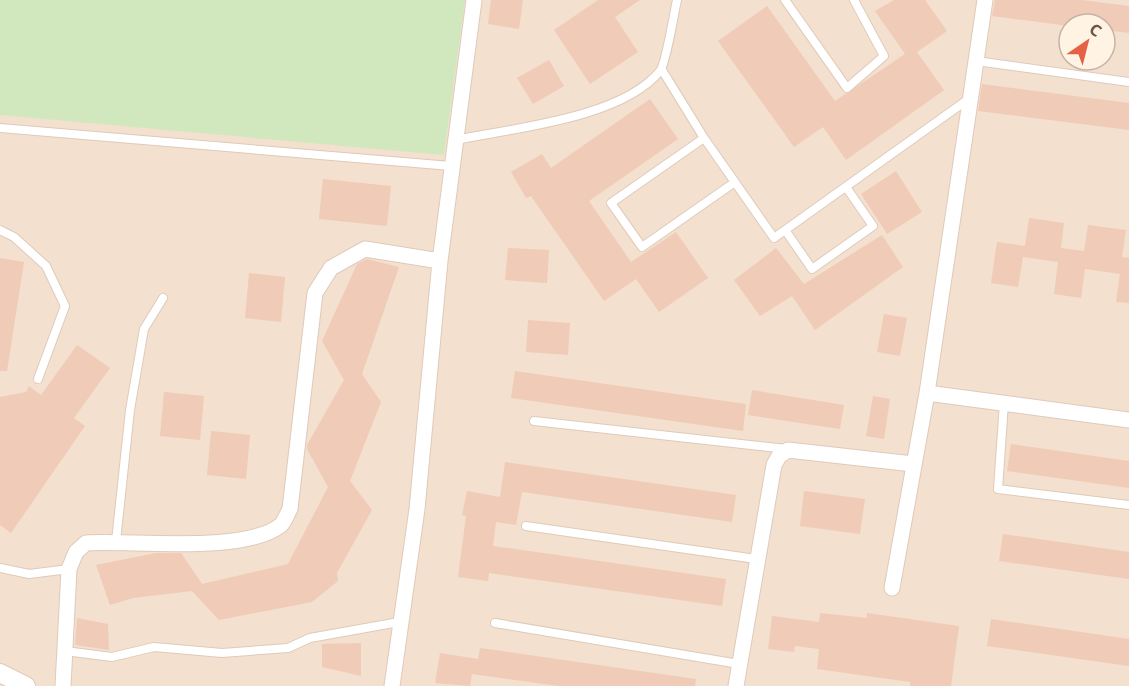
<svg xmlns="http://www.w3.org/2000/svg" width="1129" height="686" viewBox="0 0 1129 686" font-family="'Noto Sans',sans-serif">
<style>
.residential{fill:#f3e0ce;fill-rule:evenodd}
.green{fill:#d1e8be}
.building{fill:#f0cbb7}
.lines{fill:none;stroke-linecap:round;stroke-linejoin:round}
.service-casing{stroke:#dfcabb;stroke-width:10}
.minor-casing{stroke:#dfcabb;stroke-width:17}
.tertiary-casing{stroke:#dfcabb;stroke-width:20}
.service{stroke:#fff;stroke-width:8}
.minor{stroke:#fff;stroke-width:15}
.tertiary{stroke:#fff;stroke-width:18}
</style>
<rect width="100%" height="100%" fill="#fbefdf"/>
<!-- residential -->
<path class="residential" d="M 0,0 L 1129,0 L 1129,686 L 0,686 ZM 1069,24 L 1105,24 L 1105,60 L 1069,60 Z"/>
<!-- green -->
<path class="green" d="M 0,0 L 465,0 L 444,155 L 0,115 Z"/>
<!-- building -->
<path class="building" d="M 491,0 L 523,0 L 519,29 L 488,24 Z
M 598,0 L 640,0 L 615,17 L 638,52 L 590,84 L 554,30 Z
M 894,0 L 925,0 L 947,31 L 917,52 L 944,90 L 846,160 L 823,127 L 794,147 L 718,41 L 767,6 L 835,101 L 905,54 L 875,11 Z
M 995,0 L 1082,0 L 1129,6 L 1129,33 L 1105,30 L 1105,24 L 1069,26 L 992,16 Z
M 549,60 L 564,86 L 533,104 L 517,78 Z
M 982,84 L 1129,103 L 1129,130 L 978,111 Z
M 650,99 L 678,139 L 589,201 L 631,262 L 676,232 L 708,278 L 659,312 L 636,279 L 604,301 L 531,196 L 526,198 L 511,172 L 542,154 L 551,168 Z
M 896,171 L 922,212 L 887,234 L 861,194 Z
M 323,179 L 391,186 L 387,226 L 319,219 Z
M 1029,218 L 1064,223 L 1061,248 L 1084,251 L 1088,225 L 1126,230 L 1122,257 L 1129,258 L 1129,303 L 1116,302 L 1120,274 L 1085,269 L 1081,298 L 1054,294 L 1058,262 L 1023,257 L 1018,287 L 991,283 L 997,242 L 1025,246 Z
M 882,235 L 903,267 L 815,330 L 792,296 L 760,316 L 734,280 L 776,248 L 804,284 Z
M 508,248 L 549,250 L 547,283 L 505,280 Z
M 0,258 L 24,262 L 7,371 L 0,371 Z
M 367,259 L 399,267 L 362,374 L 381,402 L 350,481 L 372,510 L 337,573 L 338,581 L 312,602 L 219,620 L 192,591 L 133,598 L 110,605 L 96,565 L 156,553 L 181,553 L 202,584 L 288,564 L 328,487 L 307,449 L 307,445 L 344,380 L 322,341 L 357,264 Z
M 249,273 L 285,277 L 281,322 L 245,318 Z
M 884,314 L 907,318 L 900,356 L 877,352 Z
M 528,320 L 570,323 L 568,355 L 526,352 Z
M 77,345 L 110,368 L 74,418 L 85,426 L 11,533 L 0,525 L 0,397 L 26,392 L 29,386 L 41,395 Z
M 515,371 L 746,404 L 743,431 L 511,398 Z
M 752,390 L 844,405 L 840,429 L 748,415 Z
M 164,392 L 204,396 L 200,440 L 160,436 Z
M 873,396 L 890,399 L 884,439 L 866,436 Z
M 211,431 L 250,435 L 246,479 L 207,475 Z
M 1011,444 L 1129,461 L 1129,488 L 1007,471 Z
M 505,462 L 736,495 L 732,522 L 522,492 L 516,525 L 496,522 L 493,546 L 726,579 L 722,606 L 489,573 L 488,581 L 458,577 L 466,516 L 462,515 L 467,491 L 500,497 Z
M 804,491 L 865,499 L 860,534 L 800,526 Z
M 1003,534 L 1129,552 L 1129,579 L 999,561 Z
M 820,613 L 867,618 L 867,613 L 959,626 L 951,686 L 910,686 L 910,682 L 817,669 L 819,649 L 795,646 L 794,652 L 768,649 L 772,616 L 819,622 Z
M 77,618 L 108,624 L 109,650 L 75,645 Z
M 991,619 L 1129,639 L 1129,666 L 987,646 Z
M 361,643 L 361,676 L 322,667 L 322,644 Z
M 480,648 L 696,679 L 695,686 L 558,686 L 472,674 L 470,686 L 435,683 L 440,653 L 478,659 Z"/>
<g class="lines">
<!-- service casing -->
<g class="service-casing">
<path id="service" d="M 785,0 L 847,88 L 884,56 L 854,0
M 976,61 L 1129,82
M 662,70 L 704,138 L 774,238 L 970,98
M 0,128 L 451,166
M 704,138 L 611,203 L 642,247 L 735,182
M 456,140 C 514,128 622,118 660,71 C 666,64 674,13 677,0
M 0,230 L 14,237 L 46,266 L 65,306 L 38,379
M 785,230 L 812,269 L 873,226 L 846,187
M 1004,403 L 998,489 L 1129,505
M 534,421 L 787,449
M 526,526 L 756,559
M 116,541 L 130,410 L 144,329 L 163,298
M 0,568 L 29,574 L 69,569
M 495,623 L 739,664
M 65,651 L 112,657 L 154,647 L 222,653 L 288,648 L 310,638 L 399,622"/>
</g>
<!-- minor casing -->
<g class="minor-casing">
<path id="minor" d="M 927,393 L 1129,420
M 892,588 L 927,393 L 985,0
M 63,686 L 69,569 L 76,552 L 86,543 C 133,540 245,554 281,525 C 285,521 287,514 290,509 L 315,293 L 331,268 L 365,249 L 440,261
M 392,686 L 417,509 L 440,261 L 474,0
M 736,686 L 774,465 L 779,456 L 788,450 L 913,464"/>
</g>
<!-- tertiary casing -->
<g class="tertiary-casing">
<path id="tertiary" d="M 0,673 L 26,686"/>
</g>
<!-- service -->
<use href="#service" class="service"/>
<!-- minor -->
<use href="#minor" class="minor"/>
<!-- tertiary -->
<use href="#tertiary" class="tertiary"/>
</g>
<!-- north arrow -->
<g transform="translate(1087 42) rotate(35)"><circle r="28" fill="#fff3e4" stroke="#c6b3a6" stroke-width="1.5"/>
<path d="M0-4.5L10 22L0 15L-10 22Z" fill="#e46145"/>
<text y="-9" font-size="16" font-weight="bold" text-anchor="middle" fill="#715448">С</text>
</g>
</svg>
